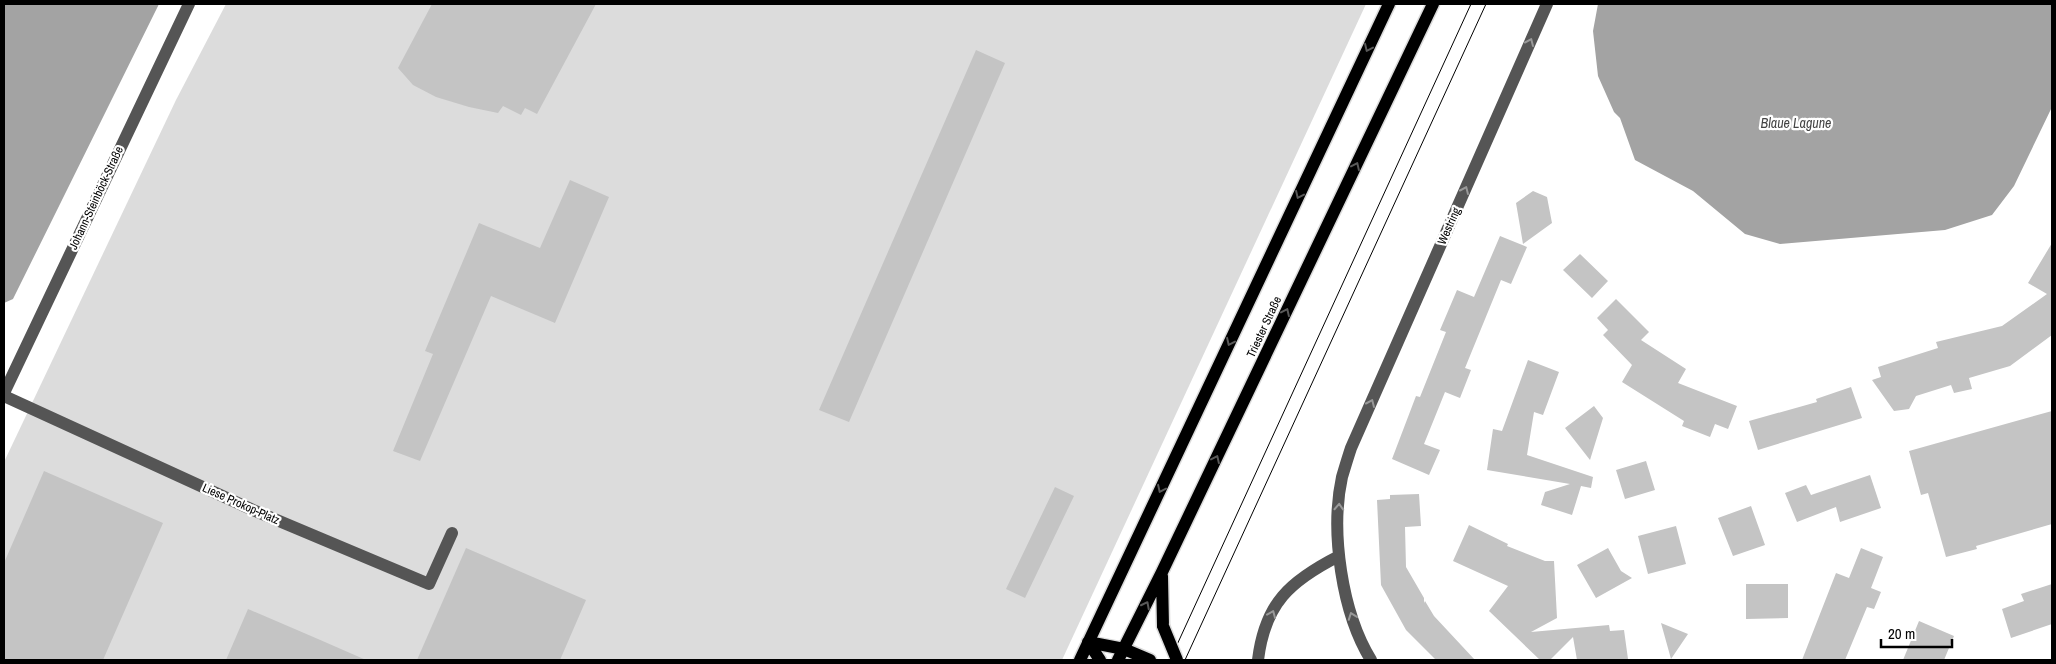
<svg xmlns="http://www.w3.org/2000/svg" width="2056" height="664" viewBox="0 0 2056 664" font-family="'Archivo Narrow',sans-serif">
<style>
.green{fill:#dcdcdc}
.water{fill:#a3a3a3}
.building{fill:#c4c4c4}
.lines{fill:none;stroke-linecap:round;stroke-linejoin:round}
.major-casing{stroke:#dbdbdb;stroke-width:15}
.minor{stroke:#555;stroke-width:12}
.major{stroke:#000;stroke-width:12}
.tram{stroke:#000;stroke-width:1}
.major-bridge-casing{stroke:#dbdbdb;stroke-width:15;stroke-linecap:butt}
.major-bridge{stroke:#000;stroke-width:12}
.oneway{stroke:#999}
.oneway2{stroke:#595959}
.labels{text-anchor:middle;stroke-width:4.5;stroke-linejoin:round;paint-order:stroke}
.street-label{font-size:12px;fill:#000;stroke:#fff}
.water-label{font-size:14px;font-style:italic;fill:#444;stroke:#fff}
</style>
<rect width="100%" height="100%" fill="#fff"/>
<!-- green -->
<path class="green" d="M 226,4 L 1366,4 L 1062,660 L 4,660 L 4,462 L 176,100 Z"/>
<!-- water -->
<path class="water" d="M 4,4 L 159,4 L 13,299 L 4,303 Z
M 1598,4 L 2052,4 L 2052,107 L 2014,186 L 1992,215 L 1945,230 L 1780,244 L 1745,234 L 1693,191 L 1635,160 L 1620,118 L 1614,112 L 1598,76 L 1593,31 Z"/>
<!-- building -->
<path class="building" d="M 432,4 L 596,4 L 537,114 L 525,108 L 521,115 L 503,106 L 498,113 L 469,107 L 436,97 L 413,85 L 398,68 Z
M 976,50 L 1005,63 L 849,422 L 819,410 Z
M 570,180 L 609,197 L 555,323 L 491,296 L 420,461 L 393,451 L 433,354 L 425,351 L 479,223 L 540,248 Z
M 1533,191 L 1547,197 L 1552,223 L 1523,244 L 1516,203 Z
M 1500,236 L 1527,247 L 1511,284 L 1501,280 L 1465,368 L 1471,370 L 1460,398 L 1445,392 L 1424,444 L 1440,450 L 1429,475 L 1392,459 L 1416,396 L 1420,397 L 1446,332 L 1440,330 L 1457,290 L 1474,297 Z
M 2052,243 L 2052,335 L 2010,366 L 1969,378 L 1972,389 L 1954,393 L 1951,385 L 1916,396 L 1909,409 L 1894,411 L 1872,380 L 1881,377 L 1878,367 L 1938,348 L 1936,342 L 2002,326 L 2047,294 L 2028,283 Z
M 1580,254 L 1608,281 L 1592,298 L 1563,270 Z
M 1616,299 L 1649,332 L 1641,340 L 1686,369 L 1678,383 L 1737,406 L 1728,429 L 1715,424 L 1710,437 L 1682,426 L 1684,421 L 1622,382 L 1632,365 L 1603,335 L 1608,330 L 1597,318 Z
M 1528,360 L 1559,372 L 1543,415 L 1534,412 L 1527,455 L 1593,477 L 1591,488 L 1581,486 L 1572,515 L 1541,505 L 1545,492 L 1570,484 L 1487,470 L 1493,429 L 1502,431 Z
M 1851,387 L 1862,418 L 1758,450 L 1749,421 L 1817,402 L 1816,399 Z
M 1594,406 L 1603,418 L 1590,460 L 1565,428 Z
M 2052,411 L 2052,524 L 1976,546 L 1977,549 L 1946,557 L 1928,493 L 1921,495 L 1909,451 Z
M 1646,461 L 1655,490 L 1625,499 L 1616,470 Z
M 44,471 L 163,523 L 103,660 L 4,660 L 4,563 Z
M 1870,475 L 1881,508 L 1840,522 L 1836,507 L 1797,522 L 1785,493 L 1806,485 L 1811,495 Z
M 1055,487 L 1074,496 L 1025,598 L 1006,589 Z
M 1419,494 L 1421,526 L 1405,527 L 1406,567 L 1424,598 L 1424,603 L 1425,601 L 1434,616 L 1475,660 L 1436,660 L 1406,630 L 1381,585 L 1377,500 L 1390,499 L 1390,495 Z
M 1751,506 L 1765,545 L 1733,556 L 1718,518 Z
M 1469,525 L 1508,544 L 1507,546 L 1545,561 L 1554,561 L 1557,618 L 1531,632 L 1609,625 L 1610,631 L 1624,630 L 1628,659 L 1577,660 L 1573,637 L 1550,660 L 1540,660 L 1489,611 L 1508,586 L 1453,561 Z
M 1676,526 L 1686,564 L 1648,574 L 1638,536 Z
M 466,548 L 586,600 L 560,660 L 417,660 Z
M 1608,548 L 1621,571 L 1632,578 L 1596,598 L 1577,565 Z
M 1861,548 L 1883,557 L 1871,588 L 1881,592 L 1874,609 L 1867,607 L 1845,660 L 1802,660 L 1836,573 L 1849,578 Z
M 1746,584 L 1788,584 L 1788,618 L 1746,619 Z
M 2052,584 L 2052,624 L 2011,638 L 2002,609 L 2024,601 L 2021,594 Z
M 248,609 L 318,639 L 366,660 L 226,660 Z
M 1919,621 L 1954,636 L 1944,660 L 1903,660 Z
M 1661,623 L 1688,634 L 1671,659 Z"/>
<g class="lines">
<!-- major casing -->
<g class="major-casing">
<path id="major" d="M 1162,576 L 1163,626
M 1088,642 L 1124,649 L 1150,660
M 1088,642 L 1100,660
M 1080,660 L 1389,4
M 1118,660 L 1162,572 L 1433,4"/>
</g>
<!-- minor -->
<path class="minor" d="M 4,393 L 189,4
M 4,396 L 253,510 L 429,584 L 452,533
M 1258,660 C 1265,603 1290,581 1339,556
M 1371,660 C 1342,613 1330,532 1342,477 C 1345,467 1348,457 1351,448 L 1547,4"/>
<!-- major -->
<use href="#major" class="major"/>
<!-- tram -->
<path class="tram" d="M 1170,660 L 1471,4
M 1185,660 L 1486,4"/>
<!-- major-bridge casing -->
<g class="major-bridge-casing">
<path id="major-bridge" d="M 1163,626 L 1177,660"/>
</g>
<!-- major-bridge -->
<use href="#major-bridge" class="major-bridge"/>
</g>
<!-- one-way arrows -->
<defs><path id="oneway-chevron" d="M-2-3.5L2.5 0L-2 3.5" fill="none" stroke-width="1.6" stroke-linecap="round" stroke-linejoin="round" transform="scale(1.25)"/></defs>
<g class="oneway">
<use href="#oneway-chevron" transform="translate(1530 42) rotate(-66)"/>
<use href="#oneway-chevron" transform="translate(1465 190) rotate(-66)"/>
<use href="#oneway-chevron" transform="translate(1371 403) rotate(-66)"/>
<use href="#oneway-chevron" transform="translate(1339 507) rotate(-87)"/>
<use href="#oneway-chevron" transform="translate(1272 614) rotate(-67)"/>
<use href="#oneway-chevron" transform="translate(1352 616) rotate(-110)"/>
</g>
<g class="oneway2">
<use href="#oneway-chevron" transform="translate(1368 48) rotate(115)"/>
<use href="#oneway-chevron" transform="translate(1356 166) rotate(-65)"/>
<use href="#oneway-chevron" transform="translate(1299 195) rotate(115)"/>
<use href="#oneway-chevron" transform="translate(1286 312) rotate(-65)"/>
<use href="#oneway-chevron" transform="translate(1230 342) rotate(115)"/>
<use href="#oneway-chevron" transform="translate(1216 459) rotate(-65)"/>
<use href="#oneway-chevron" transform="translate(1161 489) rotate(115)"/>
<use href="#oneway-chevron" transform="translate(1146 605) rotate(-63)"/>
</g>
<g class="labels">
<!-- street labels -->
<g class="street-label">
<text transform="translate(96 198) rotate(-65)" y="4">Johann-Steinböck-Straße</text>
<text transform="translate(1449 226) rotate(-66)" y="4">Westring</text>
<text transform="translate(1264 327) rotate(-65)" y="4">Triester Straße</text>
<text transform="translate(241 504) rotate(24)" y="4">Liese Prokop-Platz</text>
</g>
<!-- water labels -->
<g class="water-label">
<text x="1796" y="128">Blaue Lagune</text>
</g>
</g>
<!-- border -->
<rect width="2056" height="664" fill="none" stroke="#000000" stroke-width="10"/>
<!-- scale -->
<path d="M1881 639v8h71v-8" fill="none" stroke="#000000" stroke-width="2.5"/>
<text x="1888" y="639" font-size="15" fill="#000000" stroke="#ffffff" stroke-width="4" paint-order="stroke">20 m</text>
</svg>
